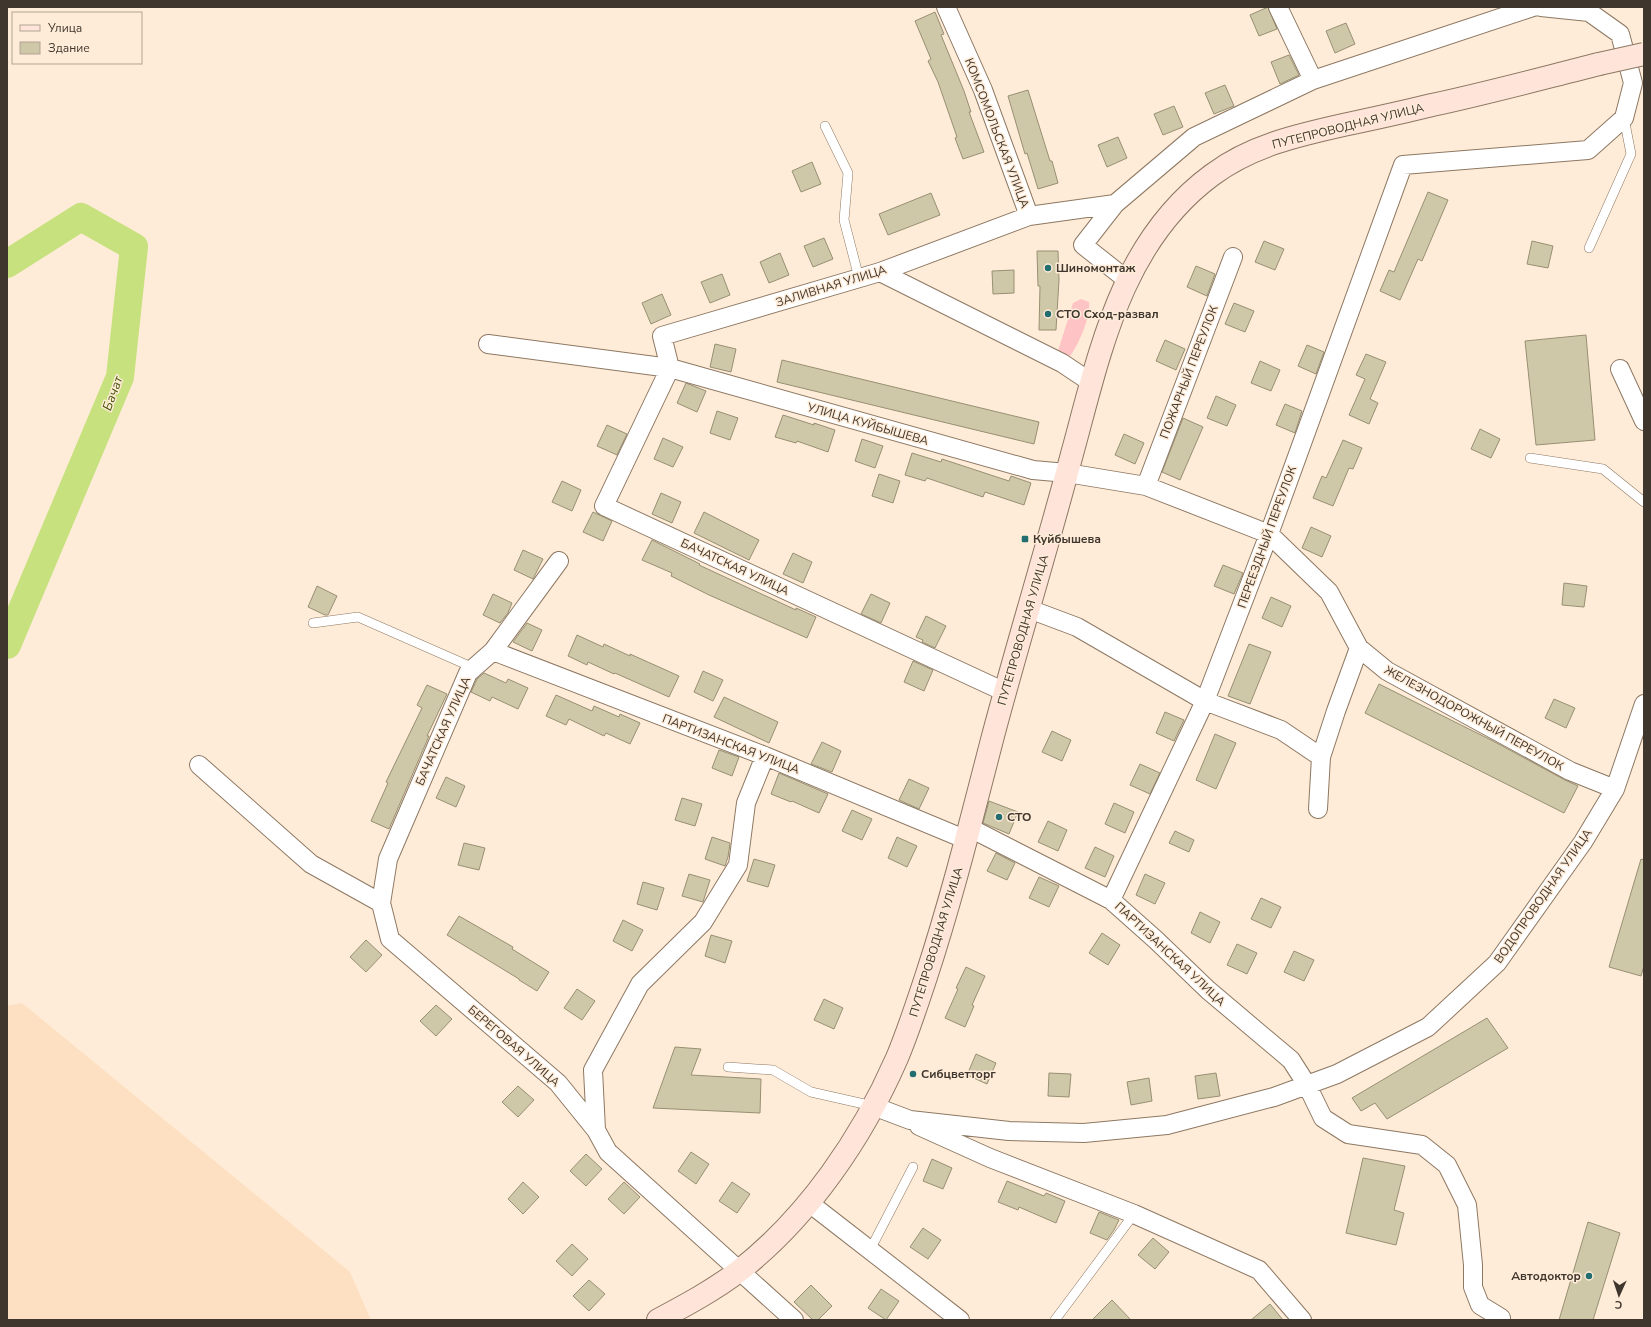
<svg xmlns="http://www.w3.org/2000/svg" width="1651" height="1327" viewBox="0 0 1651 1327" font-family="'Nunito Sans',sans-serif">
<style>
.built{fill:#fde0c1}
.green{fill:#fec3c4}
.lines{fill:none;stroke-linecap:round;stroke-linejoin:round}
.river{stroke:#c7e17e;stroke-width:28}
.building{fill:#cec7a8;stroke:#979073}
.service-casing{stroke:#8d7862;stroke-width:10}
.minor-casing{stroke:#8d7862;stroke-width:20}
.secondary-casing{stroke:#8d7862;stroke-width:24}
.service{stroke:#fff;stroke-width:9}
.minor{stroke:#fff;stroke-width:18}
.secondary{stroke:#fee4d9;stroke-width:22}
.secondary-bridge-casing{stroke:#8d7862;stroke-width:24;stroke-linecap:butt}
.secondary-bridge{stroke:#fee4d9;stroke-width:22}
.poi-dot{fill:#216d6f;stroke:#ffecd8;stroke-width:1.5}
.labels{text-anchor:middle;stroke-width:3;stroke-linejoin:round;paint-order:stroke}
.street-label{font-size:12px;fill:#3f362d;stroke:#ffecd8}
.poi-label{font-size:12px;font-weight:bold;fill:#3f362d;stroke:#ffecd8;text-anchor:start}
.water-label{font-size:13px;font-style:italic;fill:#46550b;stroke:#ffecd8}
</style>
<rect width="100%" height="100%" fill="#ffecd8"/>
<!-- built -->
<path class="built" d="M 22,1003 L 350,1272 L 371,1320 L 7,1320 L 7,1006 Z"/>
<!-- green -->
<path class="green" d="M 1081,299 L 1089,302 C 1091,316 1079,344 1070,356 L 1061,357 L 1058,351 L 1073,303 Z"/>
<g class="lines">
<!-- river -->
<path class="river" d="M 7,264 L 81,217 L 134,247 L 120,377 L 7,645"/>
</g>
<!-- building -->
<path class="building" d="M 1268,7 L 1277,29 L 1259,36 L 1250,15 Z
M 935,12 L 944,34 L 941,35 L 964,91 L 971,112 L 969,112 L 984,152 L 963,159 L 955,138 L 957,137 L 938,82 L 928,61 L 931,59 L 915,21 Z
M 1346,23 L 1355,44 L 1335,53 L 1326,31 Z
M 1289,55 L 1299,75 L 1280,84 L 1271,62 Z
M 1225,85 L 1234,106 L 1214,114 L 1205,93 Z
M 1028,90 L 1050,161 L 1052,161 L 1058,183 L 1038,189 L 1027,153 L 1025,154 L 1008,96 Z
M 1174,106 L 1183,127 L 1163,135 L 1154,114 Z
M 1118,137 L 1127,158 L 1107,167 L 1098,145 Z
M 812,162 L 821,184 L 801,192 L 792,171 Z
M 1428,192 L 1448,200 L 1422,261 L 1418,259 L 1400,300 L 1380,291 L 1389,270 L 1394,272 Z
M 931,193 L 940,215 L 888,235 L 879,214 Z
M 824,238 L 833,259 L 813,267 L 804,246 Z
M 1264,241 L 1284,249 L 1275,270 L 1255,262 Z
M 1532,241 L 1553,246 L 1548,268 L 1527,264 Z
M 1037,251 L 1058,251 L 1059,280 L 1056,330 L 1039,330 L 1040,286 L 1038,286 Z
M 780,253 L 789,275 L 769,283 L 760,262 Z
M 1196,266 L 1215,274 L 1207,296 L 1187,287 Z
M 1014,270 L 1014,293 L 993,294 L 992,271 Z
M 722,274 L 730,295 L 710,303 L 701,282 Z
M 662,294 L 671,315 L 651,324 L 642,303 Z
M 1234,303 L 1254,311 L 1245,332 L 1225,324 Z
M 1586,335 L 1595,440 L 1536,445 L 1525,341 Z
M 1165,340 L 1185,349 L 1176,370 L 1156,361 Z
M 715,344 L 736,349 L 731,372 L 710,367 Z
M 1307,345 L 1324,352 L 1316,374 L 1298,366 Z
M 1366,354 L 1386,362 L 1370,399 L 1378,403 L 1369,424 L 1349,415 L 1365,379 L 1356,375 Z
M 782,360 L 1039,422 L 1034,444 L 777,382 Z
M 1260,361 L 1280,370 L 1271,391 L 1251,383 Z
M 686,383 L 706,391 L 697,412 L 677,403 Z
M 1216,396 L 1236,405 L 1227,426 L 1207,418 Z
M 1285,404 L 1302,411 L 1295,433 L 1276,425 Z
M 717,411 L 738,418 L 730,440 L 710,433 Z
M 783,415 L 814,425 L 814,423 L 835,430 L 828,452 L 797,441 L 796,443 L 775,437 Z
M 1183,418 L 1203,427 L 1180,480 L 1162,472 Z
M 607,425 L 627,434 L 617,455 L 597,446 Z
M 1480,429 L 1500,439 L 1491,458 L 1471,449 Z
M 1124,434 L 1144,443 L 1135,464 L 1115,455 Z
M 663,438 L 683,447 L 673,467 L 654,459 Z
M 862,439 L 883,446 L 875,468 L 855,461 Z
M 1343,440 L 1362,448 L 1353,469 L 1349,468 L 1333,506 L 1313,498 L 1322,476 L 1326,478 Z
M 912,453 L 941,462 L 942,459 L 1009,481 L 1011,476 L 1031,483 L 1024,505 L 985,492 L 983,497 L 927,478 L 925,481 L 905,475 Z
M 879,474 L 900,481 L 893,503 L 872,496 Z
M 562,481 L 581,490 L 572,511 L 552,502 Z
M 661,493 L 681,502 L 672,523 L 652,514 Z
M 593,512 L 612,521 L 603,541 L 583,532 Z
M 704,512 L 759,540 L 749,560 L 694,533 Z
M 1311,527 L 1331,536 L 1322,557 L 1302,548 Z
M 652,540 L 700,564 L 699,565 L 796,610 L 796,608 L 816,617 L 807,638 L 709,595 L 671,576 L 672,573 L 642,560 Z
M 523,550 L 543,559 L 533,579 L 514,570 Z
M 793,553 L 812,562 L 803,583 L 783,574 Z
M 1223,565 L 1243,573 L 1234,594 L 1214,586 Z
M 1564,583 L 1587,586 L 1584,607 L 1562,605 Z
M 317,586 L 337,596 L 328,615 L 325,615 L 308,607 Z
M 493,594 L 512,603 L 508,613 L 500,623 L 483,615 Z
M 871,594 L 890,603 L 881,623 L 861,614 Z
M 1271,597 L 1291,606 L 1282,627 L 1262,618 Z
M 926,616 L 946,626 L 935,648 L 922,642 L 923,640 L 916,637 Z
M 527,623 L 542,630 L 532,651 L 513,642 Z
M 577,635 L 603,647 L 604,644 L 630,656 L 630,654 L 679,676 L 669,697 L 615,673 L 614,674 L 588,662 L 587,665 L 568,656 Z
M 1249,644 L 1271,652 L 1250,704 L 1228,696 Z
M 913,661 L 933,670 L 924,691 L 904,682 Z
M 703,671 L 723,680 L 713,701 L 694,692 Z
M 484,673 L 506,683 L 508,679 L 528,688 L 518,709 L 492,697 L 490,701 L 471,692 L 477,679 Z
M 1379,684 L 1493,741 L 1565,780 L 1578,786 L 1564,813 L 1365,713 Z
M 427,685 L 447,694 L 427,736 L 429,736 L 389,829 L 371,821 L 388,783 L 386,782 L 422,708 L 417,705 Z
M 556,695 L 592,711 L 594,706 L 619,717 L 620,714 L 640,723 L 630,744 L 606,733 L 604,736 L 569,719 L 566,725 L 546,716 Z
M 724,697 L 778,722 L 769,743 L 714,717 Z
M 1554,699 L 1575,708 L 1566,728 L 1545,718 Z
M 1165,712 L 1184,720 L 1174,741 L 1156,733 Z
M 1052,731 L 1071,740 L 1062,761 L 1042,752 Z
M 1215,734 L 1236,743 L 1216,789 L 1196,780 Z
M 822,742 L 841,751 L 832,772 L 811,764 Z
M 719,750 L 739,757 L 732,776 L 712,768 Z
M 1140,764 L 1160,773 L 1150,794 L 1130,785 Z
M 779,773 L 828,794 L 819,813 L 792,801 L 791,802 L 771,794 Z
M 446,777 L 465,786 L 456,807 L 436,798 Z
M 909,779 L 929,788 L 919,809 L 899,800 Z
M 682,798 L 702,804 L 695,826 L 675,820 Z
M 989,801 L 1018,812 L 1009,834 L 983,823 Z
M 1114,803 L 1134,812 L 1125,833 L 1105,824 Z
M 852,810 L 872,819 L 862,840 L 842,831 Z
M 1048,821 L 1067,830 L 1058,851 L 1038,842 Z
M 1175,831 L 1194,840 L 1189,852 L 1169,843 Z
M 712,837 L 730,843 L 728,857 L 725,866 L 705,859 Z
M 897,837 L 917,846 L 907,867 L 888,858 Z
M 464,843 L 485,848 L 479,870 L 458,865 Z
M 1095,847 L 1114,856 L 1105,877 L 1085,868 Z
M 996,853 L 1015,863 L 1007,880 L 987,871 Z
M 754,859 L 775,865 L 768,887 L 747,881 Z
M 1641,859 L 1644,860 L 1644,966 L 1641,976 L 1609,967 Z
M 689,874 L 710,880 L 703,902 L 682,896 Z
M 1145,874 L 1165,883 L 1155,904 L 1136,895 Z
M 1039,877 L 1059,886 L 1049,907 L 1029,898 Z
M 643,882 L 664,888 L 657,910 L 637,904 Z
M 1261,898 L 1281,907 L 1271,928 L 1251,919 Z
M 1200,912 L 1220,922 L 1210,943 L 1191,933 Z
M 459,916 L 513,947 L 512,949 L 549,972 L 537,991 L 519,980 L 519,979 L 447,935 Z
M 623,920 L 643,930 L 632,951 L 613,941 Z
M 1102,933 L 1120,945 L 1108,965 L 1089,953 Z
M 711,935 L 732,941 L 725,963 L 705,956 Z
M 366,940 L 382,955 L 366,972 L 350,957 Z
M 1237,944 L 1257,953 L 1247,974 L 1227,965 Z
M 1294,951 L 1314,960 L 1304,981 L 1284,972 Z
M 966,967 L 985,976 L 972,1005 L 974,1006 L 965,1027 L 945,1018 L 958,989 L 956,988 Z
M 577,989 L 595,1001 L 582,1020 L 564,1008 Z
M 824,999 L 843,1008 L 834,1029 L 814,1020 Z
M 436,1005 L 452,1019 L 436,1036 L 420,1021 Z
M 1487,1018 L 1508,1048 L 1387,1119 L 1375,1103 L 1361,1111 L 1352,1098 Z
M 675,1047 L 701,1049 L 691,1075 L 761,1079 L 760,1113 L 653,1108 Z
M 976,1054 L 996,1063 L 987,1084 L 967,1075 Z
M 1049,1073 L 1071,1074 L 1069,1097 L 1048,1096 Z
M 1216,1073 L 1220,1096 L 1198,1099 L 1195,1076 Z
M 1149,1078 L 1152,1101 L 1131,1105 L 1127,1082 Z
M 518,1086 L 534,1100 L 518,1117 L 502,1102 Z
M 691,1152 L 709,1164 L 696,1184 L 678,1171 Z
M 586,1154 L 602,1169 L 586,1186 L 570,1171 Z
M 1363,1158 L 1405,1166 L 1394,1210 L 1404,1213 L 1396,1245 L 1346,1233 Z
M 932,1159 L 952,1168 L 943,1189 L 923,1181 Z
M 1007,1181 L 1044,1196 L 1046,1193 L 1065,1201 L 1056,1223 L 1019,1207 L 1018,1210 L 998,1202 Z
M 523,1182 L 539,1197 L 523,1214 L 508,1199 Z
M 624,1182 L 640,1197 L 624,1214 L 608,1199 Z
M 732,1182 L 750,1194 L 737,1213 L 719,1201 Z
M 1099,1212 L 1119,1220 L 1114,1230 L 1107,1240 L 1090,1233 Z
M 1588,1222 L 1620,1233 L 1593,1320 L 1559,1320 Z
M 923,1228 L 941,1240 L 928,1259 L 910,1247 Z
M 1153,1238 L 1169,1252 L 1155,1269 L 1138,1255 Z
M 572,1244 L 588,1259 L 572,1276 L 556,1261 Z
M 589,1280 L 605,1294 L 589,1311 L 573,1296 Z
M 811,1285 L 832,1306 L 818,1320 L 813,1320 L 794,1302 Z
M 881,1289 L 899,1301 L 886,1320 L 868,1308 Z
M 1112,1300 L 1131,1320 L 1092,1320 Z
M 1270,1304 L 1283,1320 L 1251,1320 Z"/>
<g class="lines">
<!-- service casing -->
<g class="service-casing">
<path id="service" d="M 825,126 L 848,173 L 844,220 L 859,278
M 1589,248 L 1631,154 L 1624,118
M 1530,458 L 1603,469 L 1644,502
M 313,623 L 358,617 L 474,668
M 728,1067 L 773,1070 L 811,1092 L 873,1106
M 870,1250 L 913,1167
M 1055,1320 L 1134,1214"/>
</g>
<!-- minor casing -->
<g class="minor-casing">
<path id="minor" d="M 946,7 L 983,90 L 1029,216
M 1278,7 L 1313,80
M 1115,204 L 1083,245 L 1127,280
M 880,272 L 1062,363 L 1092,383
M 488,344 L 670,368 L 1033,470 L 1067,473 L 1146,486 L 1269,534 L 1329,592 L 1359,648 L 1387,671 L 1570,771 L 1615,789
M 670,368 L 662,336 L 880,272 L 1029,216 L 1115,204 L 1194,137 L 1313,80 L 1533,7
M 670,368 L 604,506 L 1005,692
M 1620,369 L 1644,421
M 1146,486 L 1233,257
M 559,561 L 493,651 L 468,673 L 388,859 L 381,903 L 390,939 L 558,1083 L 596,1130 L 608,1152 L 794,1320
M 1029,609 L 1077,627 L 1205,701 L 1281,730 L 1321,757
M 493,651 L 765,756 L 967,840
M 199,765 L 311,864 L 381,903
M 1318,809 L 1321,757 L 1336,711 L 1359,648
M 970,828 L 1111,900 L 1156,940 L 1208,990 L 1291,1060 L 1307,1085 L 1323,1118 L 1348,1134 L 1422,1145 L 1447,1165 L 1467,1205 L 1473,1265 L 1473,1287 L 1480,1305 L 1501,1318
M 1111,900 L 1205,701 L 1269,534 L 1403,165 L 1588,150 L 1624,118 L 1633,83 L 1620,34 L 1589,12 L 1541,7
M 873,1106 L 910,1120 L 1009,1131 L 1084,1133 L 1167,1125 L 1274,1097 L 1337,1074 L 1428,1027 L 1497,963 L 1583,842 L 1615,789 L 1644,704
M 919,1126 L 990,1158 L 1134,1214 L 1259,1270 L 1302,1320
M 596,1130 L 593,1070 L 640,984 L 703,922 L 738,865 L 746,803 L 765,756
M 808,1202 L 960,1320"/>
</g>
<!-- secondary casing -->
<g class="secondary-casing">
<path id="secondary" d="M 658,1320 C 686,1305 714,1290 739,1271 C 808,1217 862,1138 897,1058 C 908,1032 917,1004 926,977 C 952,898 972,817 993,736 C 1018,642 1047,548 1072,454 C 1100,352 1121,242 1212,175 C 1252,145 1299,135 1348,124 C 1376,118 1404,112 1432,105 C 1488,93 1543,78 1599,64"/>
</g>
<!-- service -->
<use href="#service" class="service"/>
<!-- minor -->
<use href="#minor" class="minor"/>
<!-- secondary -->
<use href="#secondary" class="secondary"/>
<!-- secondary-bridge casing -->
<g class="secondary-bridge-casing">
<path id="secondary-bridge" d="M 1599,64 L 1644,54"/>
</g>
<!-- secondary-bridge -->
<use href="#secondary-bridge" class="secondary-bridge"/>
</g>
<!-- markers -->
<g class="poi-dot">
<circle cx="1048" cy="268" r="4"/>
<circle cx="1048" cy="314" r="4"/>
<rect x="1021" y="535" width="8" height="8" rx="2"/>
<circle cx="999" cy="817" r="4"/>
<circle cx="913" cy="1074" r="4"/>
<circle cx="1589" cy="1276" r="4"/>
</g>
<g class="labels">
<!-- street labels -->
<g class="street-label">
<text transform="translate(1348 126) rotate(-14)" y="4">ПУТЕПРОВОДНАЯ УЛИЦА</text>
<text transform="translate(997 133) rotate(69)" y="4">КОМСОМОЛЬСКАЯ УЛИЦА</text>
<text transform="translate(831 286) rotate(-17)" y="4">ЗАЛИВНАЯ УЛИЦА</text>
<text transform="translate(1189 372) rotate(-69)" y="4">ПОЖАРНЫЙ ПЕРЕУЛОК</text>
<text transform="translate(868 424) rotate(16)" y="4">УЛИЦА КУЙБЫШЕВА</text>
<text transform="translate(1267 537) rotate(-70)" y="4">ПЕРЕЕЗДНЫЙ ПЕРЕУЛОК</text>
<text transform="translate(735 567) rotate(25)" y="4">БАЧАТСКАЯ УЛИЦА</text>
<text transform="translate(1023 630) rotate(-74)" y="4">ПУТЕПРОВОДНАЯ УЛИЦА</text>
<text transform="translate(1474 718) rotate(29)" y="4">ЖЕЛЕЗНОДОРОЖНЫЙ ПЕРЕУЛОК</text>
<text transform="translate(443 731) rotate(-66)" y="4">БАЧАТСКАЯ УЛИЦА</text>
<text transform="translate(731 744) rotate(21)" y="4">ПАРТИЗАНСКАЯ УЛИЦА</text>
<text transform="translate(1543 896) rotate(-55)" y="4">ВОДОПРОВОДНАЯ УЛИЦА</text>
<text transform="translate(936 942) rotate(-73)" y="4">ПУТЕПРОВОДНАЯ УЛИЦА</text>
<text transform="translate(1170 954) rotate(43)" y="4">ПАРТИЗАНСКАЯ УЛИЦА</text>
<text transform="translate(514 1046) rotate(41)" y="4">БЕРЕГОВАЯ УЛИЦА</text>
</g>
<!-- poi labels -->
<g class="poi-label">
<text x="1056" y="272">Шиномонтаж</text>
<text x="1056" y="318">СТО Сход-развал</text>
<text x="1033" y="543">Куйбышева</text>
<text x="1007" y="821">СТО</text>
<text x="921" y="1078">Сибцветторг</text>
<text x="1581" y="1280" text-anchor="end">Автодоктор</text>
</g>
<!-- water labels -->
<g class="water-label">
<text transform="translate(112 393) rotate(-70)" y="5">Бачат</text>
</g>
</g>
<!-- border -->
<rect width="1651" height="1327" fill="none" stroke="#3f362d" stroke-width="16"/>
<!-- legend -->
<rect x="12" y="12" width="130" height="52" fill="#ffecd8" stroke="#b2a394"/>
<rect x="20" y="25" width="20" height="6" fill="#fee4d9" stroke="#b2a394"/>
<text x="48" y="32" font-size="12" fill="#3f362d">Улица</text>
<rect x="20" y="42" width="20" height="12" fill="#cec7a8" stroke="#b2a394"/>
<text x="48" y="52" font-size="12" fill="#3f362d">Здание</text>
<!-- north arrow -->
<g transform="translate(1619 1295) rotate(183)" stroke="#ffecd8" stroke-width="3" paint-order="stroke">
<path d="M0-3L7 15L0 10L-7 15Z" fill="#3f362d"/>
<text y="-6" font-size="11" font-weight="bold" text-anchor="middle" fill="#3f362d">С</text>
</g>
</svg>
